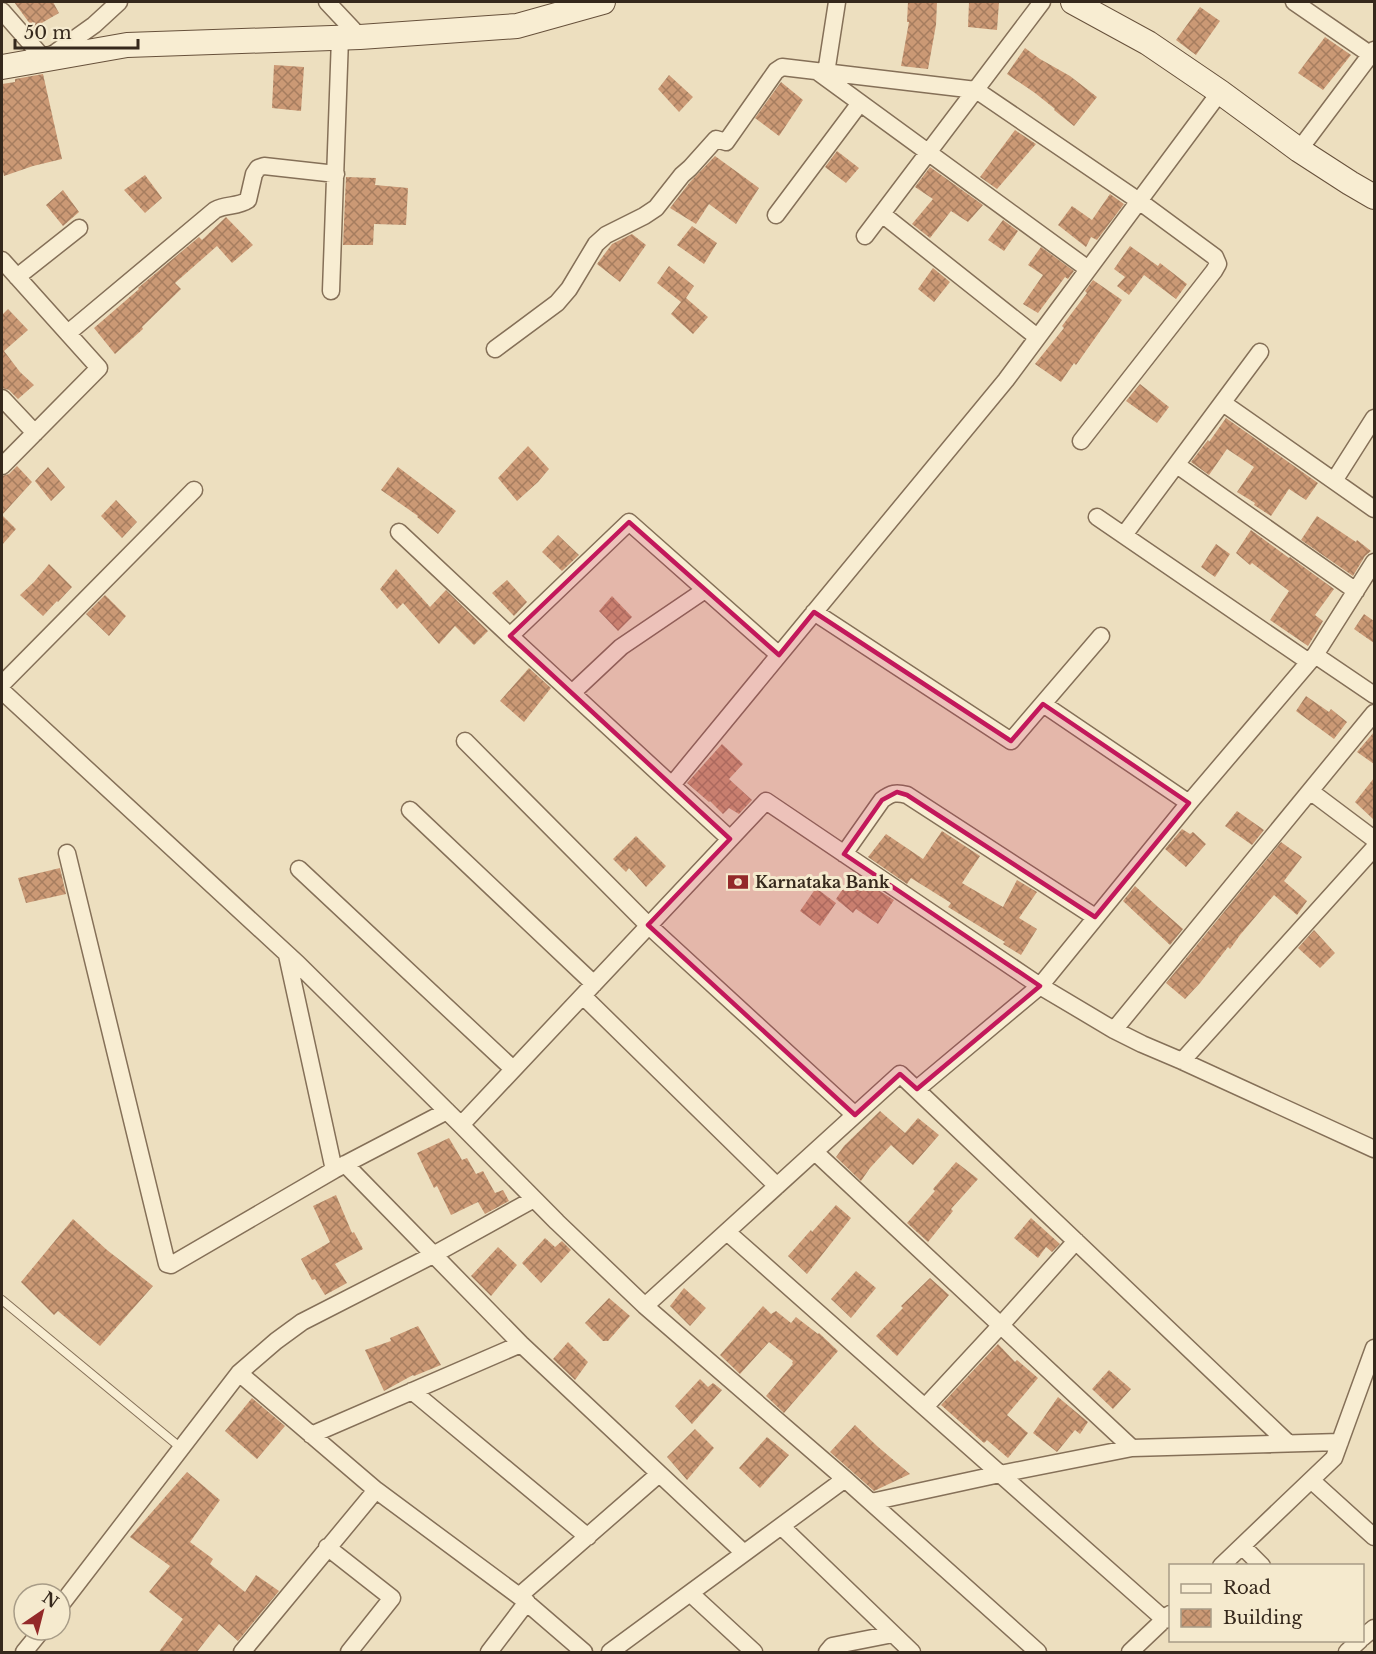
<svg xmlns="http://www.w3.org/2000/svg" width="1376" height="1654" viewBox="0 0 1376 1654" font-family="'Libre Baskerville',serif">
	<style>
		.building { fill: url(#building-cross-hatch) }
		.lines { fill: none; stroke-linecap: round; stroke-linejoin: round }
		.lane-casing { stroke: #857058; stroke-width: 10 }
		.street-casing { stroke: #857058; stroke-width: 19 }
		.secondary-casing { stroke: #67513b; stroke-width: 26 }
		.lane { stroke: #f8edd2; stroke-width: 8 }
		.street { stroke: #f8edd2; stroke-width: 16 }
		.secondary { stroke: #f8edd2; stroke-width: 24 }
		.marked { fill: #c2185b; fill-opacity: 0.2; stroke: #c2185b; stroke-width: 4.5; stroke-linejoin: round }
		.labels { text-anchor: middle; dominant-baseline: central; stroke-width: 6; stroke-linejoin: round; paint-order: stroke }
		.poi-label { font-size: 16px; font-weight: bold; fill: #35281c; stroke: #f5eace; text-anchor: start }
	</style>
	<defs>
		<pattern id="building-cross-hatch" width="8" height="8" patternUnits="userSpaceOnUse" patternTransform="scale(1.5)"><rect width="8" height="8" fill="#cb9975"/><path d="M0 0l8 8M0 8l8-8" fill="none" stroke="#a67d5f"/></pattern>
	</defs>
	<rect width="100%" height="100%" fill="#eddfbf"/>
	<path class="building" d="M14,2H53L59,13L33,28Z
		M908,2H937L936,25L928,69L901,66L909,22H907Z
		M969,2H999L997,30L968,27Z
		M1200,7L1220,21L1196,55L1176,40Z
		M1325,37L1351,55L1323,90L1298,73Z
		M1025,48L1040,59L1070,76L1097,97L1074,126L1054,110L1055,109L1035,93L1007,74Z
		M274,65L304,67L301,111L272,108Z
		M43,74L62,159L33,166L4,176L2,168V84L15,82V79Z
		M669,75L693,97L679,112L658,89Z
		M781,82L803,100L779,136L755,118Z
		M1015,130L1036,144L997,189L980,177Z
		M837,151L859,168L846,183L825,167Z
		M715,156L759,188L736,224L709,204L696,224L670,208L690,182Z
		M930,167L983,205L968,222L951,211L930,238L912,224L933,199L915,187Z
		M145,175L162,198L145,213L124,190Z
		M346,177L376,178L375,185L408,188L406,225L374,224L373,245H343Z
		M63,190L79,212L63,226L46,205Z
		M1110,194L1124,204L1097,240L1091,237L1086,247L1058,225L1072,206L1092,220Z
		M226,217L253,245L232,263L217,246L175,283L181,289L142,327L143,329L115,354L94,328L139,289L138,288L199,237L202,240Z
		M1003,220L1018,231L1004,251L988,240Z
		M692,226L717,243L704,264L677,245Z
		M632,234L646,245L620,282L597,264L612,244Z
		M1130,246L1158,266L1160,263L1187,284L1176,299L1144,275L1129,295L1117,286L1125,277L1114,269Z
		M1041,247L1074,271L1068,279L1065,277L1038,313L1023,304L1043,275L1028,265Z
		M669,266L694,286L686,298L708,317L693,334L671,314L681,302L657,283Z
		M933,268L950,282L934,302L918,289Z
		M1093,280L1122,300L1076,365L1074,363L1061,382L1035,364L1064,328L1062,326L1087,293L1085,291Z
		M8,309L28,330L4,351L20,372L34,385L18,399L9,390L2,388V315Z
		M1140,384L1169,407L1157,423L1126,401Z
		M1226,418L1318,483L1306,500L1289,489L1271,516L1254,505L1255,503L1237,492L1254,467L1227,449L1209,475L1191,462L1208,440L1209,442Z
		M528,446L549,469L538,482L517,501L498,478Z
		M17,466L32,482L2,515L16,529L2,545V476L9,474Z
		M48,467L65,487L51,501L35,481Z
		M398,467L456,511L438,534L417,517L418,516L381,490Z
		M116,500L137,522L122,538L101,516Z
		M1317,516L1356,542L1357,540L1371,551L1365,556L1353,576L1301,540Z
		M1251,530L1289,558L1290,557L1334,589L1315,615L1323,621L1308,646L1270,620L1289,591L1252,563L1250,565L1236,553Z
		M558,535L579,555L562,571L542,552Z
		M1216,544L1230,554L1215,577L1201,567Z
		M49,564L72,587L58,602L57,601L43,616L20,595L34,582Z
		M396,569L430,607L446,590L488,631L474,645L455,626L439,644L403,603L397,609L380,589Z
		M507,580L527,602L514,616L492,593Z
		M105,595L126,616L109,636L86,614Z
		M612,596L632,617L618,631L599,611Z
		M1364,614L1374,621V643L1354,629Z
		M529,668L551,688L524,722L500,701Z
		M1306,696L1329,712L1331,709L1347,722L1334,739L1296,711Z
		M1374,732V764L1357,752Z
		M722,744L743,764L729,779L752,800L739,814L729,808L723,814L710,801L709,802L687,783Z
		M1374,778V820L1355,802Z
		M1237,811L1264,830L1252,845L1225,826Z
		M1182,829L1190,834L1193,832L1206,844L1186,867L1165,849Z
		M942,831L980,856L962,883L1003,907L1017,880L1037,892L1019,918L1037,929L1021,955L1003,944L1005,942L948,907L951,903L911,878L907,884L868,857L886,834L923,859Z
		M636,836L666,866L646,887L629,868L626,872L613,859Z
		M1281,842L1302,857L1284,881L1307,901L1297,915L1274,895L1240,935L1230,949L1228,947L1200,983L1185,999L1166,983Z
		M60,868L66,894L26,903L18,878Z
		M853,874L894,900L878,924L856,909L853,913L836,899Z
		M1135,886L1158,907L1183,929L1170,945L1123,901Z
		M816,888L836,903L820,926L800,911Z
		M1314,930L1335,953L1320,968L1298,948Z
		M880,1111L905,1133L918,1118L939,1135L913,1165L891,1145L870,1168L861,1181L836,1157L844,1146Z
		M449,1138L462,1160L467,1158L476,1174L483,1171L495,1193L503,1190L509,1201L485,1214L478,1202L451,1215L437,1186L434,1188L417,1153Z
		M956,1162L978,1179L951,1209L953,1211L928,1242L907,1223L935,1191L933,1189Z
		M336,1195L352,1233L354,1232L363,1249L335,1264L347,1283L325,1295L315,1279L312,1280L301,1259L330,1242L313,1206Z
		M836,1205L851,1218L807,1274L788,1256L811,1230L812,1232Z
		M1031,1218L1060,1244L1052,1252L1046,1247L1038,1258L1014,1238Z
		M73,1219L107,1250L153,1286L100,1346L58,1311L54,1315L21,1282Z
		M545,1238L555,1247L562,1241L571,1250L541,1283L522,1263Z
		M498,1247L517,1265L491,1296L471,1276Z
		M856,1271L876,1288L851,1318L831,1299Z
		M930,1278L949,1295L897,1356L876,1336L903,1308L901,1306Z
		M684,1288L706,1308L690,1326L670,1306Z
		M609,1298L630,1316L608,1341H603L585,1323Z
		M763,1306L771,1314L776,1311L791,1323L796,1317L818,1334L819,1333L838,1351L784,1413L766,1396L793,1364L792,1363L793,1361L769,1342L740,1374L720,1355Z
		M418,1326L441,1365L414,1376L413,1375L384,1391L365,1350L391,1341L390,1338Z
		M568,1342L588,1362L575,1380L553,1359Z
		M998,1344L1015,1362L1017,1360L1038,1378L1007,1415L1028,1433L1008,1458L987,1440L984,1443L941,1405Z
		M1109,1370L1131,1389L1113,1409L1092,1389Z
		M700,1379L708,1387L713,1383L722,1390L692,1424L675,1406Z
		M1058,1397L1088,1422L1080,1434L1075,1430L1057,1452L1033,1433Z
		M252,1398L285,1426L257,1459L225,1431Z
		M855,1425L877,1446L910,1474L874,1491L830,1452Z
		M695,1429L714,1448L687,1480L667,1457Z
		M767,1437L789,1455L760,1488L739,1468Z
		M187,1472L220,1500L190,1542L213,1559L210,1564L245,1592L256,1575L279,1591L238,1641L219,1624L196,1653H158L183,1619L149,1592L170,1566L130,1537Z"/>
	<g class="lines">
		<defs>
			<path id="lane" d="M2,1300L181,1448"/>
			<path id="street" d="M327,2L360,37
				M1294,2L1374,57
				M2,11L45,60L94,25L119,2
				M818,72L1088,269
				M826,73L837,2
				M1299,150L1374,50
				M882,214L1037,337
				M776,215L860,103
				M865,236L1042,2
				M2,260L99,368L2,466
				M17,277L79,228
				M331,291L340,38
				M68,333L215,210C226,204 238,207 248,200L254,174L258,168L264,166L336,174
				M495,349L557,303L569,289L596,244L606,235L644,216L656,208L682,175L690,168L716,139L726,142L776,71L782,67L976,90L1139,201L1215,257L1218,264L1214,271L1081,441
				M2,398L35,433
				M1223,403L1374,509
				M1177,465L1356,591
				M1334,481L1374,418
				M1097,517L1309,662
				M399,532L510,636
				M1124,535L1260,352
				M814,612L1011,741L1101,636
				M1315,655L1374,695
				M2,684L194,490
				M2,691L298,964L461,1125L557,1222L645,1306L845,1479L1038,1652
				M572,693L621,647L705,590
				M1043,704L1189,803
				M465,741L648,925L855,1115
				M672,785L779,655
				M1310,791L1374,839
				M410,810L594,984
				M730,839L510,636L629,522L779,655L1006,380L1220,92
				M67,853L167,1264L171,1265L334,1170L447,1111
				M844,854L882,800C891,793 896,792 907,795L1095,917
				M299,869L513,1069
				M287,955L334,1170
				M583,996L777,1186
				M1114,1030L1374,713
				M1182,1061L1374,848
				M917,1089L1040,986L1189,803L1315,655L1374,562
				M461,1125L766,801L1040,986L1114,1030L1142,1044L1182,1061L1374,1149
				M815,1152L1132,1448
				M345,1164L521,1344L744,1553
				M727,1232L1165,1620
				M645,1306L900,1074L1288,1443
				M239,1373L376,1490
				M412,1391L588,1537
				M925,1407L1001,1325L1076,1241
				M311,1435L521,1344
				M1311,1480L1374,1537
				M871,1502L1000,1474L1132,1448L1340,1442
				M781,1526L912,1652
				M1242,1546L1262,1566
				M327,1547L392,1598L349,1652
				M1221,1566L1334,1458L1374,1348
				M690,1593L754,1652
				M519,1596L659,1474
				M60,1606L239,1373L276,1341L302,1322L433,1255L534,1199
				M1362,1638L1374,1628
				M24,1652L42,1630
				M242,1652L376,1490L519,1596L584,1652
				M489,1652L527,1602
				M610,1652L845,1479
				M827,1652L832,1646L893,1634
				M1130,1652L1170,1614
				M1347,1652L1360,1640"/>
			<path id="secondary" d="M1073,2L1148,43L1220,92L1299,150L1350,183L1374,197
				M2,67L127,45L360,37L517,26L603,2"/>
		</defs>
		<use href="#lane" class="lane-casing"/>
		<use href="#street" class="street-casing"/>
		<use href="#secondary" class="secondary-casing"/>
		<use href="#lane" class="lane"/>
		<use href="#street" class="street"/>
		<use href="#secondary" class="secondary"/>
	</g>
	<path class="marked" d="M629,522L779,655L814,612L1011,741L1043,704L1189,803L1095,917L907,795L897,792L882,800L844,854L1040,986L917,1089L900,1074L855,1115L648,925L730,839L510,636Z"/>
	<defs>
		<symbol id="bank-bare" viewBox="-9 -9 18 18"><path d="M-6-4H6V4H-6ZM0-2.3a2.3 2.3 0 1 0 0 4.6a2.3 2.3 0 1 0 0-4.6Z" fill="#932929" stroke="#f5eace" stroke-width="2.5" paint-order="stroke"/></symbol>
	</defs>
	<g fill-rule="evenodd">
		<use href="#bank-bare" x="723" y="867" width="30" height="30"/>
	</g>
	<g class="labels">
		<g class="poi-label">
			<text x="755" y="882">Karnataka Bank</text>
		</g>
	</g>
	<rect width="1376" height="1654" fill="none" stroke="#35281c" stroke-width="6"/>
	<rect x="1169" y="1564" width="195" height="78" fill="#f5eace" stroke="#a89c87" stroke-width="1.5"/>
	<rect x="1181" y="1584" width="30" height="9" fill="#f8edd2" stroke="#a89c87" stroke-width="1.5"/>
	<text x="1223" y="1594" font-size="18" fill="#35281c">Road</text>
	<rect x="1181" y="1609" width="30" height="18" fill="url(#building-cross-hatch)" stroke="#a89c87" stroke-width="1.5"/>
	<text x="1223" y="1624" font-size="18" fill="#35281c">Building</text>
	<g transform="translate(42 1612) rotate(35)"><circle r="28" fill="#f5eace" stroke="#a89c87" stroke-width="1.5"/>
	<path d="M0-4.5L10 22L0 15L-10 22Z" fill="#932929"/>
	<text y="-9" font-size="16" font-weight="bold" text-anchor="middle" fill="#35281c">N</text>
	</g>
	<path d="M15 39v9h123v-9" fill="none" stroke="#35281c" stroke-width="3"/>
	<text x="24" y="39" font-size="18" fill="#35281c" stroke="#f5eace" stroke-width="4.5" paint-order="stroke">50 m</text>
</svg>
